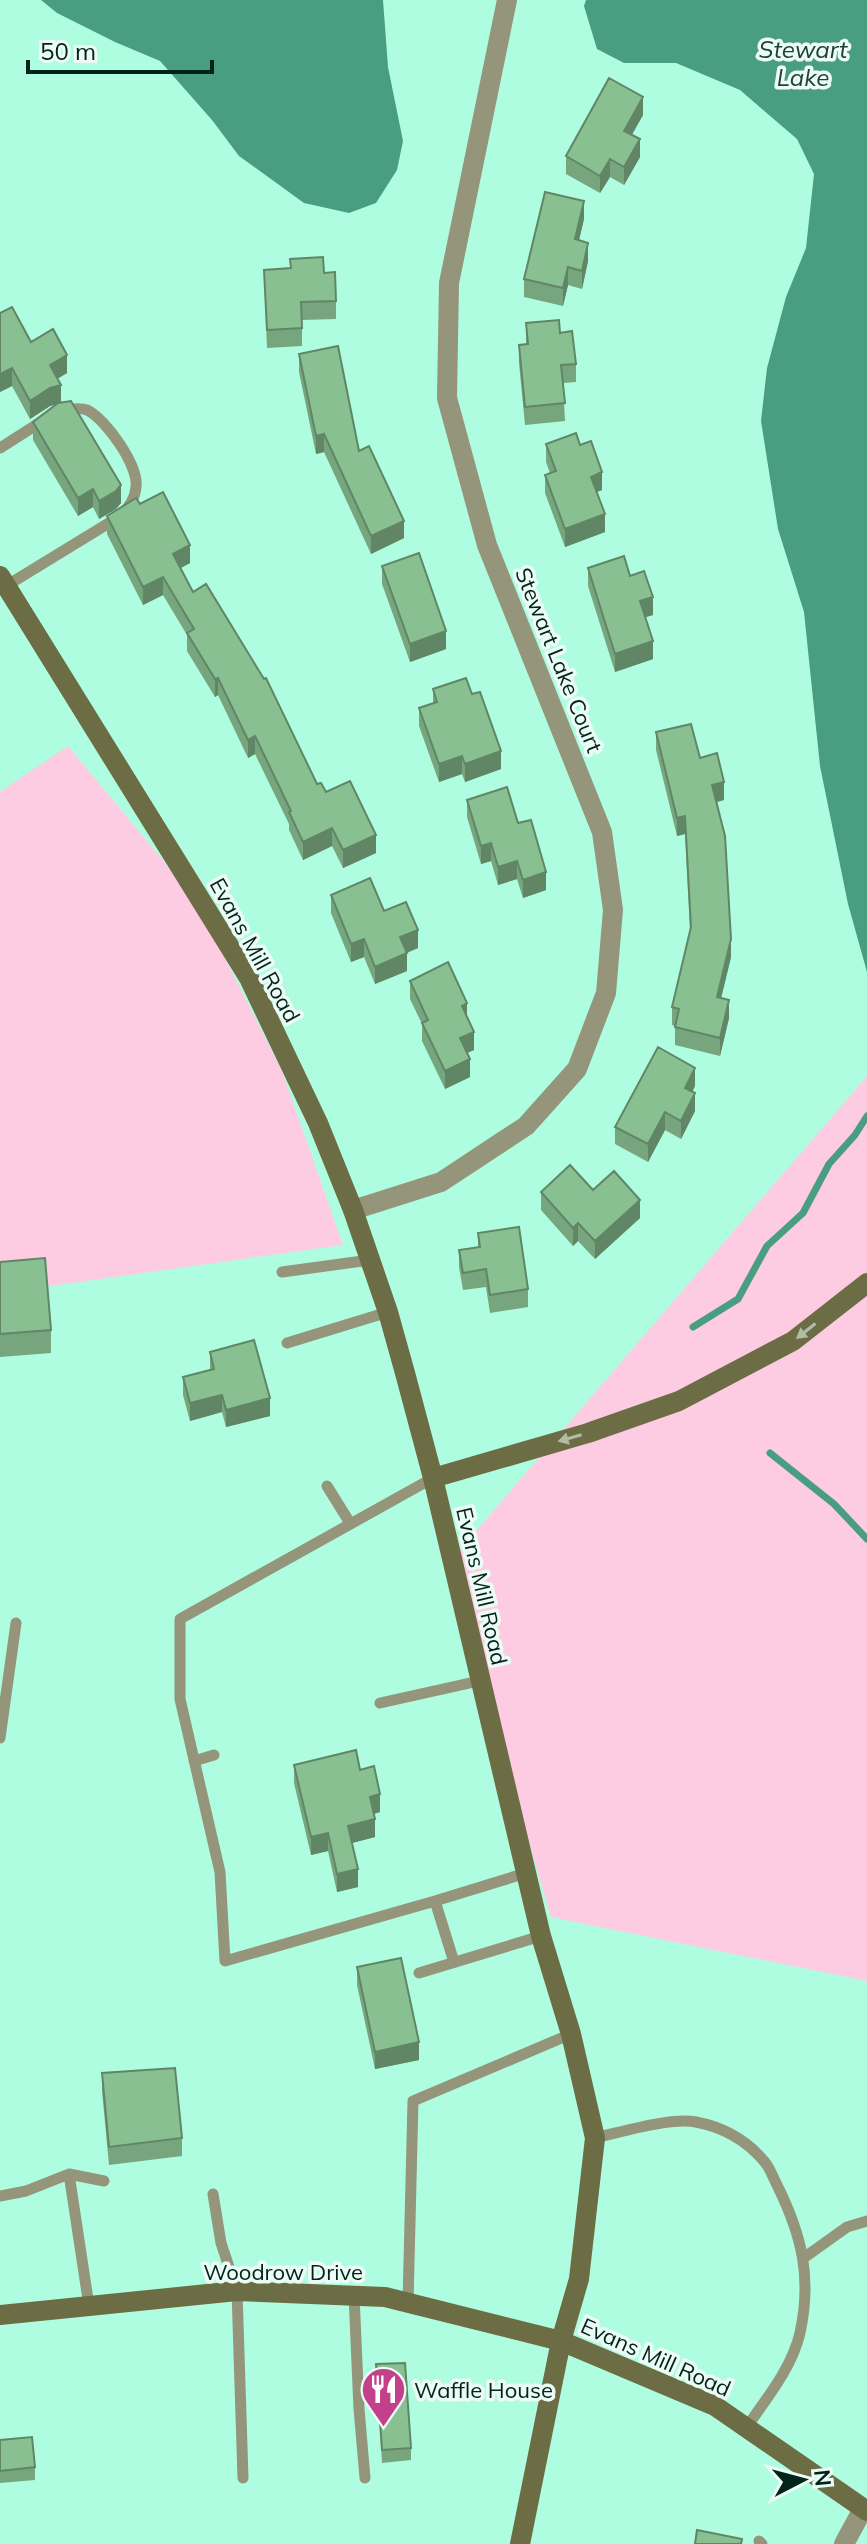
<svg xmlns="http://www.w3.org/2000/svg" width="867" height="2544" viewBox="0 0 867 2544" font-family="Mulish,sans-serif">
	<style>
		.green { fill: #fdcce2 }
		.water { fill: #499e82 }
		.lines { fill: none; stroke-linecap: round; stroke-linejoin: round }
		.stream { stroke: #499e82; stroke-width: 7 }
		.lane { stroke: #94957a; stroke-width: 11 }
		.street { stroke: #94957a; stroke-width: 20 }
		.secondary { stroke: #6c6d44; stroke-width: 20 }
		.wall { fill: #76a57e }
		.shaded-wall { fill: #608666 }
		.building { fill: #89c092; stroke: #608666; stroke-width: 2 }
		.oneway { fill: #b2bba5 }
		.labels { text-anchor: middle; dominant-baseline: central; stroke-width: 7; stroke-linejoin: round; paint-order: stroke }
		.street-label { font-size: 22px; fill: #022319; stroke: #ecfbf5 }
		.poi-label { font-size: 22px; fill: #022319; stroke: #ecfbf5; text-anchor: start }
		.water-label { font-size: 24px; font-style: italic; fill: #1d4336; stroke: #ecfbf5 }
	</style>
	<rect width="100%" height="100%" fill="#affde0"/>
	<path class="green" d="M68,746L195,899L282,1071L343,1245L0,1293V792Z
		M867,1076V1981L551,1917L488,1701L458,1552Z"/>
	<path class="water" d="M41,0H383L388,67L403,141L397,170L376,203L349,213L304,203L239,156L212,120L160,61L115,42L57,13Z
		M586,0H867V972L848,904L820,766L804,612L778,529L761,421L767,368L786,297L806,248L814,174L797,139L740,90L676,63H624L597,49L584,6Z"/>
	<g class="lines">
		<path class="stream" d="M693,1327L738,1299L767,1246L803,1213L829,1164L855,1135L867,1116
			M770,1453L834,1504L867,1539"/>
		<path class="lane" d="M0,448L44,420
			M6,586L122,515C129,506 135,499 136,487C139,466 106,419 87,410C79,407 70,409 62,411
			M282,1272L370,1260
			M287,1343L388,1312
			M433,1478L180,1619V1699L220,1872L225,1961L435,1901
			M327,1486L350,1523
			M380,1703L479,1681
			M0,1738L16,1623
			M194,1761L214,1755
			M454,1962L435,1901L526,1873
			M419,1973L541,1936
			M595,2138C620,2132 672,2117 696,2122C722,2127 746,2140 763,2160C770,2167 773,2178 778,2187C802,2236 812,2278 800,2333C792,2368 766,2399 746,2428
			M69,2174L104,2181
			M213,2194L221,2243L237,2291L243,2478
			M0,2196L26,2191L69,2174L89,2306
			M805,2257L847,2227L867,2221
			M354,2295L359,2409L365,2478
			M408,2303L413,2101L571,2034
			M759,2541L762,2544"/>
		<path class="street" d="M353,1210L441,1182L526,1126L577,1069L606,993L613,910L602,832L487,545L447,398L449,283L507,0
			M844,2544L863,2509"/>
		<path class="secondary" d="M0,576L249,978L318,1123L353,1210L388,1312L405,1373L433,1478L541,1936L571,2034L595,2138L579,2279L561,2341L520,2544
			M433,1478L588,1433L679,1401L793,1341L867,1283
			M0,2315L237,2291L385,2297L561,2341L715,2406L867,2511"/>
	</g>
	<path class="wall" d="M643,115L632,135L640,157L624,185L610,177L600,193L566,174V156Z
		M584,219L579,240L588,261L582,289L568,285L563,306L524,297V279Z
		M264,270L324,273L336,301V319L302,320V346L267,348Z
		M0,313L67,373L57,379L61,403L121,503L116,509L99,519L93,507L78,516L33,440V422L57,404L50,406L30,419L12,386L0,392Z
		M526,323L560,333L576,364V382L563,383L565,421L525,425L519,363V345L526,344Z
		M299,354L359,451L404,538L371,554L324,452L316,454L299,372Z
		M546,444L580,445L602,490L597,492L605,532L565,547L545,493V475L550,473L546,462Z
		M140,504L190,563L181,568L193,592L317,784L326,792L376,853L343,868L332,846L303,860L289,830V824L255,754L248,758L218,695L215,697L187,651V635L163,595L143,605L107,534V516Z
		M382,566L446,649L410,662L382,584Z
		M588,568L630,576L653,615L645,617L653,659L615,672L588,586Z
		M433,689L501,769L465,782L462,774L439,782L419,726V708L433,703Z
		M656,732L700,758L724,800L717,802L731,957L721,998L729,1018L720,1056L675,1045V1026L672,1025V1007L690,931L685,834L677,836L656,750Z
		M467,800L518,823L546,890L523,898L517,879L498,885L491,861L481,864L467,817Z
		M331,895L384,911L418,948L407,953V971L375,984L364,957L351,962L331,913Z
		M410,981L467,1017L474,1050L467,1053L470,1077L445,1089L422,1041V1024L410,999Z
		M695,1086L692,1092L695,1111L681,1139L665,1130L648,1162L615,1144V1127Z
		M593,1190L640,1218L595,1259L578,1241L573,1246L541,1210V1192Z
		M478,1233L528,1289V1307L490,1313L486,1287L463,1290L459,1267V1250L478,1247Z
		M0,1262L51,1330V1353L0,1357Z
		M210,1352L270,1416L226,1427L222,1412L190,1421L183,1395V1377L210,1370Z
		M294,1765L360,1770L380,1812L373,1814L375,1837L352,1843L358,1887L337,1892L328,1851L311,1855L294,1783Z
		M357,1967L419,2060L375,2069L357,1985Z
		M102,2073L182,2138V2156L109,2165L102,2091Z
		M376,2364L411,2448V2460L382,2463Z
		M0,2440L35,2467V2480L0,2483Z"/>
	<path class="shaded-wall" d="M643,97V115L624,148V131Z
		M640,139V157L624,185V167Z
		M610,159V177L600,193V176Z
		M584,201V219L575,257V239Z
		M588,243V261L582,289V271Z
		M568,267V285L563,306V288Z
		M67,355V373L50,383V365Z
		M12,368V386L0,392V374Z
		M61,385V403L50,406L30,419V401L50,388Z
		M324,434V452L316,454V436Z
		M602,472V490L591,494V477Z
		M121,485V503L116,509L99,519V501Z
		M93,489V507L78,516V498Z
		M605,514V532L565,547V529Z
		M404,521V538L371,554V536Z
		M190,545V563L173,572V554Z
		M163,577V595L143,605V587Z
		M653,597V615L640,619V601Z
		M446,631V649L410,662V644Z
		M653,641V659L615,672V654Z
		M218,678V695L215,697V679Z
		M255,736V754L248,758V740Z
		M501,751V769L465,782V764Z
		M462,756V774L439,782V764Z
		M724,782V800L712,803V785Z
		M685,816V834L677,836V818Z
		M332,828V846L303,860V842Z
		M376,835V853L343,868V850Z
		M491,843V861L481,864V846Z
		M517,861V879L498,885V867Z
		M546,872V890L523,898V880Z
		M418,930V948L400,955V937Z
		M364,939V957L351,962V944Z
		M731,939V957L717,1015V997Z
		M407,953V971L375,984V967Z
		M729,1000V1018L720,1056V1038Z
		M467,1003V1021L462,1006Z
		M474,1032V1050L460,1056V1038Z
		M470,1059V1077L445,1089V1071Z
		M695,1068V1086L685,1106V1088Z
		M695,1093V1111L681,1139V1121Z
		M665,1112V1130L648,1162V1144Z
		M640,1200V1218L595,1259V1241Z
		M578,1223V1241L573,1246V1228Z
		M222,1395V1412L190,1421V1403Z
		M270,1398V1416L226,1427V1410Z
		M380,1794V1812L370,1815V1797Z
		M375,1819V1837L348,1844V1826Z
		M328,1833V1851L311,1855V1837Z
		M358,1869V1887L337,1892V1874Z
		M419,2042V2060L375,2069V2052Z"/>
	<path class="building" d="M609,78L643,97L624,131L640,139L624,167L610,159L600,176L566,156Z
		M545,192L584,201L575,239L588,243L582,271L568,267L563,288L524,279Z
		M323,257L324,273L335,272L336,301L301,302L302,328L267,330L264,270L291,268L290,259Z
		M12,307L31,342L53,329L67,355L50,365L61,385L50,388L30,401L12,368L0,374V313Z
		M559,320L560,333L572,331L576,364L561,365L565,403L525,407L519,345L528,344L526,323Z
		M338,346L359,451L369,446L404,521L371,536L324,434L316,436L299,354Z
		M71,401L121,485L116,491L99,501L93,489L78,498L33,422L58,403Z
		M576,433L580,445L591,441L602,472L591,477L605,514L565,529L545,475L556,471L546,444Z
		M163,492L190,545L173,554L193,592L206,584L264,679L266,678L317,784L321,783L326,792L350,781L376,835L343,850L332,828L303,842L289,812L291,811L255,736L248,740L218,678L215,679L187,633L194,629L163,577L143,587L107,516L136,498L140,504Z
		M419,553L446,631L410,644L382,566Z
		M624,556L630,576L644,571L653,597L640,601L653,641L615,654L588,568Z
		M466,678L472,694L480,692L501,751L465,764L462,756L439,764L419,708L437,702L433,689Z
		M691,724L700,758L717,753L724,782L712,785L725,836L731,939L717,997L729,1000L720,1038L675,1027L679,1009L672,1007L691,927L685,816L677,818L656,732Z
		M507,787L518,823L531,820L546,872L523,880L517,861L498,867L491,843L481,846L467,800Z
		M370,878L384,911L406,902L418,930L400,937L407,953L375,967L364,939L351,944L331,895Z
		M448,962L467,1003L462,1006L474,1032L460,1038L470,1059L445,1071L422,1023L428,1020L410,981Z
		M658,1047L695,1068L685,1088L695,1093L681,1121L665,1112L648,1144L615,1127Z
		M570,1165L593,1190L614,1171L640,1200L595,1241L578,1223L573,1228L541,1192Z
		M519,1227L528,1289L490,1295L486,1269L463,1273L459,1250L480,1247L478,1233Z
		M45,1258L51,1330L0,1334V1262Z
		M254,1340L270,1398L226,1410L222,1395L190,1403L183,1377L214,1369L210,1352Z
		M356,1750L360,1770L374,1766L380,1794L370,1797L375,1819L348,1826L358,1869L337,1874L328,1833L311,1837L294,1765Z
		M401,1958L419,2042L375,2052L357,1967Z
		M175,2068L182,2138L109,2147L102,2073Z
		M405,2363L411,2448L382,2450L376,2364Z
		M32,2437L35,2467L0,2471V2440Z
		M697,2530L742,2539L741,2544H695Z"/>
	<defs><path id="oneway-solid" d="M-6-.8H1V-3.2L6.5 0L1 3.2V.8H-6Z" transform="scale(2)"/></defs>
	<g class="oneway">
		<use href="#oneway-solid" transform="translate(806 1331) rotate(142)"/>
		<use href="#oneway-solid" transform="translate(570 1438) rotate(164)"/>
	</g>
	<defs>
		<symbol id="restaurant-pin" viewBox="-11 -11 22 30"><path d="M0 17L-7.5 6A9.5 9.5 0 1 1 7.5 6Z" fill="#c3418b" stroke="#ecfbf5"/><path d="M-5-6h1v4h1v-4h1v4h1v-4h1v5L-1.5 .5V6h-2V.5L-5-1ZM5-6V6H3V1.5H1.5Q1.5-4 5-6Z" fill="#fff"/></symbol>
	</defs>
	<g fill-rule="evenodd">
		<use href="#restaurant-pin" x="358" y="2364" width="51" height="69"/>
	</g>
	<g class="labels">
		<g class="street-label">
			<text transform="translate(559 660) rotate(68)">Stewart Lake Court</text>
			<text transform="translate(255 950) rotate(61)">Evans Mill Road</text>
			<text transform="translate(482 1586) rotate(77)">Evans Mill Road</text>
			<text x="283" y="2272">Woodrow Drive</text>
			<text transform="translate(656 2357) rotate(24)">Evans Mill Road</text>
		</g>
		<g class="poi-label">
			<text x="414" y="2390">Waffle House</text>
		</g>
		<g class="water-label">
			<text x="803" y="49">Stewart<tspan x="803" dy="28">Lake</tspan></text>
		</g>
	</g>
	<g transform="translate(803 2480) rotate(84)" stroke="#ecfbf5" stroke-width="6" paint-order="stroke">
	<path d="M0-6L14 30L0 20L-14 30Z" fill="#022319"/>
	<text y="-12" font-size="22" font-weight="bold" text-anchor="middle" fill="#022319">N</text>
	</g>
	<path d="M28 60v12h184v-12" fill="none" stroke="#022319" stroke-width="4"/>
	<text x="40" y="60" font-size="24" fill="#022319" stroke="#ecfbf5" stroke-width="6" paint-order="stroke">50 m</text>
</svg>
